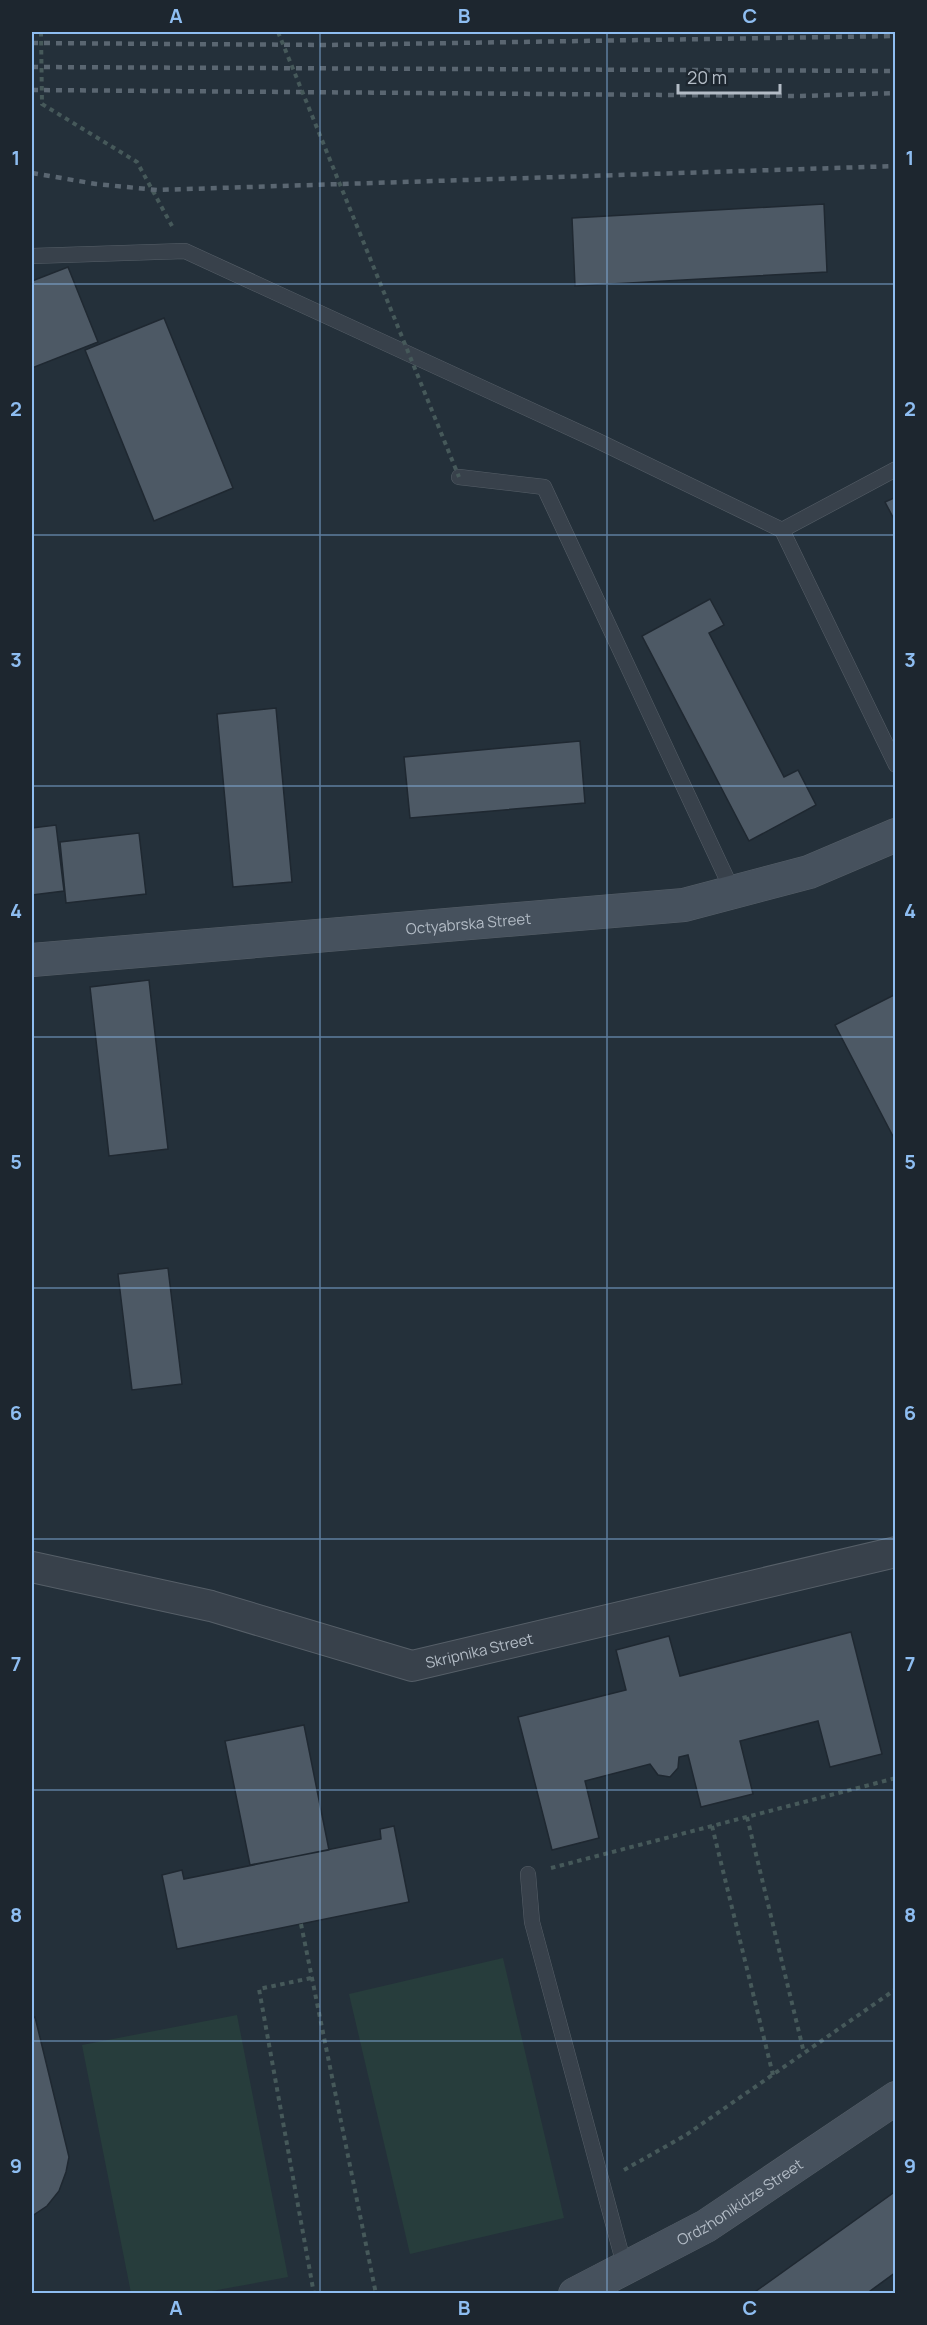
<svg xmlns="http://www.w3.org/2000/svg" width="927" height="2325" viewBox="0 0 927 2325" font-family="Manrope,sans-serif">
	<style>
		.green { fill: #273d3c }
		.building { fill: #4d5965; stroke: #1f2831; stroke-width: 1.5 }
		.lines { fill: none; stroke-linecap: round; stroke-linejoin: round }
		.service-casing { stroke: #565f68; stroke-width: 16 }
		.minor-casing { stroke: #565f68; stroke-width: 32 }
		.secondary-casing { stroke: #565f68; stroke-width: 34 }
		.path { stroke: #46595a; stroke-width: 4; stroke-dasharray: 4.5 4.5; stroke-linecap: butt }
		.service { stroke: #38414b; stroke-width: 15 }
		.minor { stroke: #38414b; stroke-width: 30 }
		.secondary { stroke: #46515d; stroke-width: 33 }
		.rail { stroke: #5a6671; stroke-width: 4.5; stroke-dasharray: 6 6; stroke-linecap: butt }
		.path-bridge { stroke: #46595a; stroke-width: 4; stroke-dasharray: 4.5 4.5; stroke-linecap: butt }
		.grid { fill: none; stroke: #8ebdf1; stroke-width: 1.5; stroke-opacity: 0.55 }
		.labels { text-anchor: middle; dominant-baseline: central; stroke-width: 4.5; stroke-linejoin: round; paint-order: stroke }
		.street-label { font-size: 15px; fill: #b3bcc6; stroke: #1d262f }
		.neatline { fill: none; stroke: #8ebdf1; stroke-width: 2 }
		.grid-label { font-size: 20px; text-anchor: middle; font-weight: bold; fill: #8ebdf1 }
	</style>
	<rect width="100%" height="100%" fill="#24303a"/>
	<path class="green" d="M503,1958L564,2218L410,2254L349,1994Z
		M237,2015L288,2277L201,2293H131L82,2045Z"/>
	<path class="building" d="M824,204L827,272L575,286L572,218Z
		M68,267L98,342L32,368V281Z
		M164,318L233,488L154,521L85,350Z
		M896,497V523L885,502Z
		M710,599L724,625L709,633L784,777L798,770L816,805L749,841L642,636Z
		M276,708L292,882L233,887L217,714Z
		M580,741L585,803L410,818L404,757Z
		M56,825L64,891L32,895V828Z
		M139,833L146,894L66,903L60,842Z
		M149,980L168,1149L109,1156L90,987Z
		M896,994V1142L835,1025Z
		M168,1268L182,1384L132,1390L118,1274Z
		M851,1632L882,1754L830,1767L818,1721L740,1741L753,1794L701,1807L688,1755L679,1757L678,1768L670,1777L658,1775L650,1764L585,1781L599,1838L552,1850L518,1717L626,1690L616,1650L669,1636L680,1676Z
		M304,1725L329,1850L250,1865L225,1741Z
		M394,1826L409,1902L177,1949L162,1875L182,1870L184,1879L381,1839L380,1829Z
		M35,2017L69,2157L66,2172L59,2191L47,2206L32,2216V2018Z
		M896,2191V2272L866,2294H752Z"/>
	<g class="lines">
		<defs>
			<path id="service" d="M32,256L185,251L596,440L782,530L896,765
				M459,477L544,487L733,892
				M782,530L896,469
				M528,1874L532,1922L625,2268"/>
			<g id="minor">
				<path id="s1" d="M32,1567L211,1606L412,1666L896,1552"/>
			</g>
			<g id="secondary">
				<path id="s2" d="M32,960L684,905L809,872L896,835"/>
				<path id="s3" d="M575,2294L706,2226L896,2098"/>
			</g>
		</defs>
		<use href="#service" class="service-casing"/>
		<use href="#minor" class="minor-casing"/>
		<use href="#secondary" class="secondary-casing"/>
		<path class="path" d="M41,32L42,104L137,162L172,226
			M747,1817L804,2053
			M712,1826L773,2075
			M551,1868L896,1778
			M301,1924L376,2294
			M311,1978L259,1989L314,2294
			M624,2170L686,2135L896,1989"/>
		<use href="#service" class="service"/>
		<use href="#minor" class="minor"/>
		<use href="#secondary" class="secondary"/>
		<path class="rail" d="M32,43L328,45L896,36
			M32,67L896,71
			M32,90L801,96L896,93
			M32,173L96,184L157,190L896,166"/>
		<path class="path-bridge" d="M278,32L459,477"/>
	</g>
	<path class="grid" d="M320,32V2294M607,32V2294M32,284H896M32,535H896M32,786H896M32,1037H896M32,1288H896M32,1539H896M32,1790H896M32,2041H896"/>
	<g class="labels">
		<g class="street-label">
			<text stroke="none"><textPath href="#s2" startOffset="438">Octyabrska Street</textPath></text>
			<text stroke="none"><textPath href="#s1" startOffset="462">Skripnika Street</textPath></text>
			<text stroke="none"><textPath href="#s3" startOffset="189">Ordzhonikidze Street</textPath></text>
		</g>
	</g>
	<rect width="927" height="2325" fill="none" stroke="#1d262f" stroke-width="66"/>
	<path d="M678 84v9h102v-9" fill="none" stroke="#b3bcc6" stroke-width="3"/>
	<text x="687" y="84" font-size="18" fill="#b3bcc6" stroke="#1d262f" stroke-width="4.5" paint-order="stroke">20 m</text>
	<rect x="33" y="33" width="861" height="2259" class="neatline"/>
	<g class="grid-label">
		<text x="176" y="23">A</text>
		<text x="464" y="23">B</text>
		<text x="750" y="23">C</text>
		<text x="16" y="165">1</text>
		<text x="910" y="165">1</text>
		<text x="16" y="416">2</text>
		<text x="910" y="416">2</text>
		<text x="16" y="667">3</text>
		<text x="910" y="667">3</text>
		<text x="16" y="918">4</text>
		<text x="910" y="918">4</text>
		<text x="16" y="1169">5</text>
		<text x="910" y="1169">5</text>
		<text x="16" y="1420">6</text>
		<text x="910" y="1420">6</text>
		<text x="16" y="1671">7</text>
		<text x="910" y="1671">7</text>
		<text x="16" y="1922">8</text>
		<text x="910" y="1922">8</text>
		<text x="16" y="2173">9</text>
		<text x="910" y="2173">9</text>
		<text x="176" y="2315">A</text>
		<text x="464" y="2315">B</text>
		<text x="750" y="2315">C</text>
	</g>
</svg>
